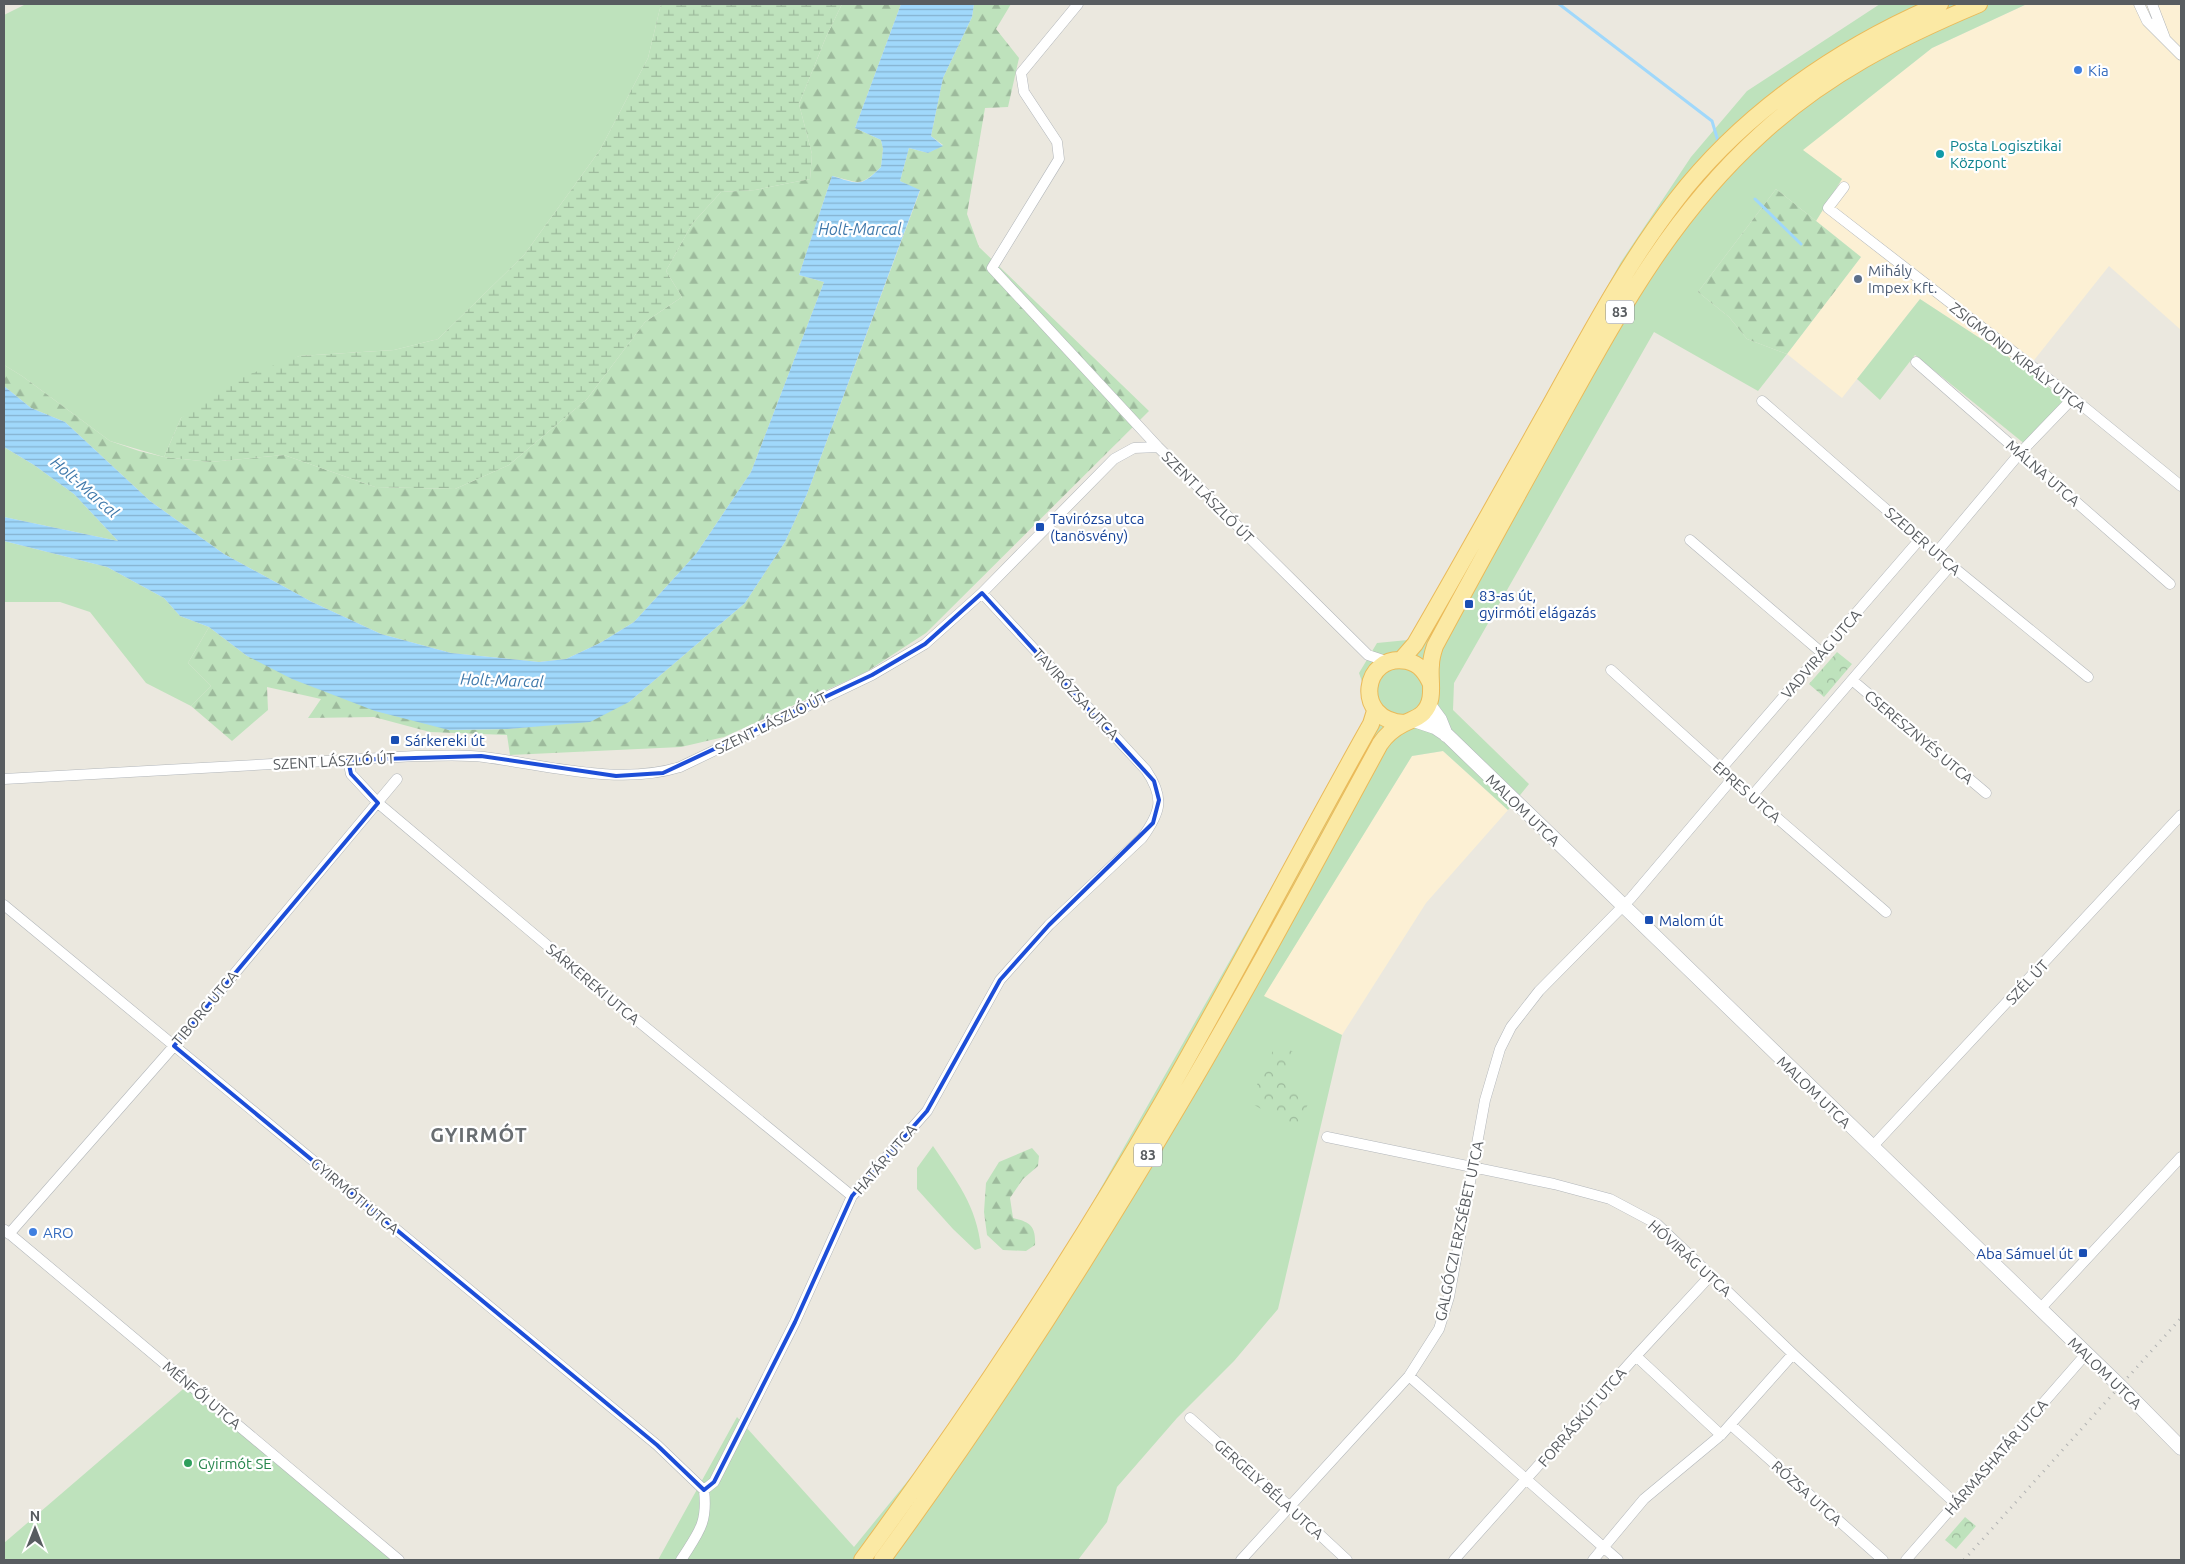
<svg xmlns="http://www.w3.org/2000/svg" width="2185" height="1564" viewBox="0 0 2185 1564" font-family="Ubuntu,sans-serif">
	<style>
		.commercial { fill: #fcf0d4 }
		.green { fill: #bee2bc }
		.forest { fill: url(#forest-firs) }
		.wetland { fill: url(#wetland-marsh) }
		.park { fill: url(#park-crowns) }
		.water { fill: url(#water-rules) }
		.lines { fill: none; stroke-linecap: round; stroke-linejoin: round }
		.stream { stroke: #a0d8fb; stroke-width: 3 }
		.minor-casing { stroke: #b2b6ba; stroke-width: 11 }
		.secondary-casing { stroke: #b3b7bc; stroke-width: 15 }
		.primary-casing { stroke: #eaba59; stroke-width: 18 }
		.minor { stroke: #fff; stroke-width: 10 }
		.secondary { stroke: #fff; stroke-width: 14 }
		.primary { stroke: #fbe9a4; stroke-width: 16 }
		.rail { stroke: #b1b2b2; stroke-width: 3; stroke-dasharray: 1 6; stroke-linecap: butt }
		.marked { fill: none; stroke: #1d4ed8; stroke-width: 4; stroke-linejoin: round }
		.shop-dot { fill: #3f7fe0; stroke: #fff; stroke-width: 2 }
		.culture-dot { fill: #0f9aa8; stroke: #fff; stroke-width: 2 }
		.service-dot { fill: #5c6f8a; stroke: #fff; stroke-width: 2 }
		.transit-dot { fill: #1a4fb4; stroke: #fff; stroke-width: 2 }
		.leisure-dot { fill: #2e9e5b; stroke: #fff; stroke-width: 2 }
		.labels { text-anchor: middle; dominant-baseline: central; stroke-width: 4.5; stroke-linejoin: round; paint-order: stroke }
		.shield { fill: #fff; stroke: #8a8d90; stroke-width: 1 }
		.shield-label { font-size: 14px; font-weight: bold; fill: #585c60 }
		.shop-label { font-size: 15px; fill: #366cbe; stroke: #fff; text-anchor: start }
		.culture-label { font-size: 15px; fill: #0d838f; stroke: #fff; text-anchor: start }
		.service-label { font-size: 15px; fill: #4e5e75; stroke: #fff; text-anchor: start }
		.street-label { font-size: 15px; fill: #585c60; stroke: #fff }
		.transit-label { font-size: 15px; fill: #164399; stroke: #fff; text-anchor: start }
		.leisure-label { font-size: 15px; fill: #27864d; stroke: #fff; text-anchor: start }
		.water-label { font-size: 16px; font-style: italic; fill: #3f79ab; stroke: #fff }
		.district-label { font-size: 20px; font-weight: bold; letter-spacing: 1px; fill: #696e72; stroke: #fff }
	</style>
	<defs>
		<pattern id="forest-firs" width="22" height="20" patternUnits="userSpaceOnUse" patternTransform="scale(1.25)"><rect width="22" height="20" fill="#bee2bc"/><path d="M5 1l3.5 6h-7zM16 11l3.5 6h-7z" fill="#9dba9c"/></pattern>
		<pattern id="wetland-marsh" width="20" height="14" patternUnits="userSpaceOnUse" patternTransform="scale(1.25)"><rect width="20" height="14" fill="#bee2bc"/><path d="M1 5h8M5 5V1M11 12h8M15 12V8" fill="none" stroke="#9dba9c"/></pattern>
		<pattern id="park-crowns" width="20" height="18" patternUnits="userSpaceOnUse" patternTransform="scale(1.25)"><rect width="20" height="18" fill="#bee2bc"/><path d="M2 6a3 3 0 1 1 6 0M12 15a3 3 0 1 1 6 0" fill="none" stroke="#9dba9c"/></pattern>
		<pattern id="water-rules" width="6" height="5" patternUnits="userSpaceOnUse" patternTransform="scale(1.25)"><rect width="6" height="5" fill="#a0d8fb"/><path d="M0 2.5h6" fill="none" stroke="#85b2cf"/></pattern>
	</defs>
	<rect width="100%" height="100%" fill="#ebe8df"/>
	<path class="commercial" d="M2027,4H2181V330L2109,266L2027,369L1920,299L1842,398L1787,354L1861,257L1816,221L1842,179L1802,150L1932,48Z
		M1443,751L1508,810L1426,903L1342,1035L1263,997L1412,756Z"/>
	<path class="green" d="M26,4H661L648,58L600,150L524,255L438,339L394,350L299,356L181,418L164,457L110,441L22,376L4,365V15Z
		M1880,4H2027L1932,48L1803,150L1842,179L1816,221L1776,189L1698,292L1729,317L1747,339L1787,354L1758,391L1654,332L1454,683L1453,710L1529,784L1508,810L1443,751L1412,756L1264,996L1342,1035L1278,1309L1234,1361L1177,1418L1117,1487L1107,1522L1078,1560H658L737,1417L854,1547L937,1445L1030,1313L1372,710L1359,673L1377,643L1418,639L1529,425L1621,262L1691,157L1747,91Z
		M1920,299L2027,369L2064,400L2026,445L1915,355L1880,400L1857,379Z
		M4,447L34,465L74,494L118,541L4,517Z
		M4,541L107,567L164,598L180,616L209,627L188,663L211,686L191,706L146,683L90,612L60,602H4Z
		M933,1146C956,1180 977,1206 981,1248L975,1250L953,1229L917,1189V1168Z
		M189,1384L392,1560H4V1543Z"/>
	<path class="forest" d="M842,4H901L855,128L881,140L883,149L881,167C858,189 860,182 832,176L799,275L824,282L751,472L696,554L634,622L600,643L566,659L539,662L451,653L381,634L312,602L224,554L150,501L65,422L31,408L4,386V365L22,376L110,441L139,451L164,457L210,462L284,455L375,487L455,489L509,465L587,399L645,322L682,297L666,271L692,224L721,192L755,190L810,179L812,154L799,104L826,37Z
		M974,4H1011L996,29L1019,58L1008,107L985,108L967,214L979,247L1149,411L926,633L866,672L724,737L681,747L510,755L507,735L430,732L374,717L308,718L321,699L267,687L268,710L232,741L191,706L211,686L188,663L209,627L247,656L449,730L508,729L537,726L629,702L745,603L785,542L807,494L920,191L900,181L909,148L928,153L943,145L931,136L943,78L972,17Z
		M1776,189L1861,257L1787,354L1747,339L1729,317L1698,292Z
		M1032,1148L1039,1156L1038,1166L1023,1179L1010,1198L1013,1218C1030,1222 1036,1226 1035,1245L1026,1251L1003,1250L987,1235L984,1212L986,1183L999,1162Z"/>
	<path class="wetland" d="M661,4H842L826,37L799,104L812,154L810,179L755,190L721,192L692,224L666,271L682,297L645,322L587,399L509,465L455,489L375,487L284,455L210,462L164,457L181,418L231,381L299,356L394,350L438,339L524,255L600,150L648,58Z"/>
	<path class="park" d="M1837,652L1852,664L1824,697L1809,684Z
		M1276,1044L1294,1052L1279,1080L1311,1098L1296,1129L1249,1102Z
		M1965,1517L1976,1526L1956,1549L1945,1540Z"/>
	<path class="water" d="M901,4H974L972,17L943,78L931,136L943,146L928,153L909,148L900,181L920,190L807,494L785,542L745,603L629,702L590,722L508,729L449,730L375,711L292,679L247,656L209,627L180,616L164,598L107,567L4,541V517L118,541L74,494L34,465L4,447V386L31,408L65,422L150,501L224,554L312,602L381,634L451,653L539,662L566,659L600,643L634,622L696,554L751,472L824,282L799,275L832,176C859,184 860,188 881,167L883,149L881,140L855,128Z"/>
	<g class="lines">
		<path class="stream" d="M1559,4L1712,121L1718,141
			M1755,199L1801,244"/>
		<defs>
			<path id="minor" d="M1078,4L1021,73L1024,92L1057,142L1059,159L992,268L1158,447L1368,655L1389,662
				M2139,4L2147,21L2181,55
				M2152,4L2165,38
				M1844,187L1828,208L2073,398L2181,486
				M1916,362L2170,584
				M1762,401L1936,553L2088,677
				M1690,540L1822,653
				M1936,553L2020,453L2073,398
				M1611,670L1732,779L1886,912
				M1852,680L1986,793
				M348,760L351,774L378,803L605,994L852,1196
				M1721,769L1920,539
				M4,779L416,756C438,756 462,754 484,757C546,765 619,786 680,767L872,675L925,644L982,593L1114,459L1134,448L1158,447
				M1751,797L1951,565
				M4,905L657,1445L704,1490
				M1327,1137L1554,1184L1610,1199L1657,1224L1793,1354L1955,1503
				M1872,1147L2181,815
				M5,1230L399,1560
				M9,1234L174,1046L397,779
				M2040,1309L2181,1157
				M1636,1356L1721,1435
				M1409,1376L1618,1560
				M1190,1418L1289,1506L1347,1560
				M1731,1425L1883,1560
				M681,1560C698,1533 708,1524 704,1490L714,1482L795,1322L852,1196L927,1111L1000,980L1049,925L1142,838C1161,812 1165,798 1146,770L982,593
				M1241,1560L1409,1376L1439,1329L1449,1297L1485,1100L1500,1049L1511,1027L1539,991L1631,898L1732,779
				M1454,1560L1636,1356L1711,1275
				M1593,1560L1644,1499L1721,1435L1793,1354
				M1906,1560L2086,1354"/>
			<path id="secondary" d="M1429,705L1440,720L1446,735
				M1414,720L1435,727L1447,735L2120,1386L2181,1448"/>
			<path id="primary" d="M1401,660L1415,644C1460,567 1503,489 1547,411C1587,339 1625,266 1676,200C1743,113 1839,47 1940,4
				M1404,723C1352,720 1363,652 1407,661C1420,664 1426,673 1431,684
				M862,1560C970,1413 1071,1261 1162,1103C1234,978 1300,850 1371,724L1375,711
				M882,1560C989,1414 1087,1261 1179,1105C1249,987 1314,865 1380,744C1386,735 1393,729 1403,724C1410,720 1417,719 1423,713C1436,700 1429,681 1431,665C1431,658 1433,652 1435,646C1479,564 1524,483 1569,402C1624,303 1675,212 1760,135C1825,75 1898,38 1979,4"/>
		</defs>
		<use href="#minor" class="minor-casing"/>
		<use href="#secondary" class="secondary-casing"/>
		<use href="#primary" class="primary-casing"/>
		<use href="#minor" class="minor"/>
		<use href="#secondary" class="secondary"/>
		<use href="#primary" class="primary"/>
		<path class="rail" d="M1964,1560L2181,1318"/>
	</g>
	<path class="marked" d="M982,593L1154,781L1159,800L1153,823L1049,925L1000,980L927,1111L852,1196L795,1322L714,1482L704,1490L657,1445L174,1046L378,803L351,774L348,760L481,756L616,776L663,773L872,675L925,644Z"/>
	<g class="shop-dot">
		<circle cx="2078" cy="70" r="5"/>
		<circle cx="33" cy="1232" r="5"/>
	</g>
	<circle class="culture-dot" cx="1940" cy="154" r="5"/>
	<circle class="service-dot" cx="1858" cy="279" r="5"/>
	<g class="transit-dot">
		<rect x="1035" y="522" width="10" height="10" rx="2.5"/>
		<rect x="1464" y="599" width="10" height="10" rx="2.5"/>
		<rect x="390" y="735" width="10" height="10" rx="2.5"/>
		<rect x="1644" y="915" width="10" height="10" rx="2.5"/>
		<rect x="2078" y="1248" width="10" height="10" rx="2.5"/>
	</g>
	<circle class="leisure-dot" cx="188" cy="1463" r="5"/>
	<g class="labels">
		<g class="shield">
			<rect x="1606" y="300.5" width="28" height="23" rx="4"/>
			<rect x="1134" y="1143.5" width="28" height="23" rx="4"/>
		</g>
		<g class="shield-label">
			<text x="1620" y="312">83</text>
			<text x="1148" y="1155">83</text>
		</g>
		<g class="shop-label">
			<text x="2088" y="70">Kia</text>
			<text x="43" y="1232">ARO</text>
		</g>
		<g class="culture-label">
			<text x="1950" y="145">Posta Logisztikai<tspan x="1950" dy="17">Központ</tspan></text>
		</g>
		<g class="service-label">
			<text x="1868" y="270">Mihály<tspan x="1868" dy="17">Impex Kft.</tspan></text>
		</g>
		<g class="street-label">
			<text transform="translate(2018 357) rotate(38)">ZSIGMOND KIRÁLY UTCA</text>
			<text transform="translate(2043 473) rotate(41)">MÁLNA UTCA</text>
			<text transform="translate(1208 497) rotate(45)">SZENT LÁSZLÓ ÚT</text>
			<text transform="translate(1923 541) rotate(41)">SZEDER UTCA</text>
			<text transform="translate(1821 654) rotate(-49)">VADVIRÁG UTCA</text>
			<text transform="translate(1076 694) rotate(47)">TAVIRÓZSA UTCA</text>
			<text transform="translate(771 723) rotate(-26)">SZENT LÁSZLÓ ÚT</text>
			<text transform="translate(1919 737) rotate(40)">CSERESZNYÉS UTCA</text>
			<text transform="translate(334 761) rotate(-3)">SZENT LÁSZLÓ ÚT</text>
			<text transform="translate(1747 792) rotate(41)">EPRES UTCA</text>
			<text transform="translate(1523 810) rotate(44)">MALOM UTCA</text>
			<text transform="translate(2027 982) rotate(-47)">SZÉL ÚT</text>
			<text transform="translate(593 984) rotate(40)">SÁRKEREKI UTCA</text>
			<text transform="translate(205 1008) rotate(-50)">TIBORC UTCA</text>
			<text transform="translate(1814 1092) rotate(44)">MALOM UTCA</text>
			<text transform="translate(885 1159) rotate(-49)">HATÁR UTCA</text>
			<text transform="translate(355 1196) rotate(40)">GYIRMÓTI UTCA</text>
			<text transform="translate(1459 1231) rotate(-78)">GALGÓCZI ERZSÉBET UTCA</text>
			<text transform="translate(1690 1258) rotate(42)">HÓVIRÁG UTCA</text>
			<text transform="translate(2105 1373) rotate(44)">MALOM UTCA</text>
			<text transform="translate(202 1395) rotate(40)">MÉNFŐI UTCA</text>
			<text transform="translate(1582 1417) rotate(-49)">FORRÁSKÚT UTCA</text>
			<text transform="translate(1996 1457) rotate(-49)">HÁRMASHATÁR UTCA</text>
			<text transform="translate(1269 1489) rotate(42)">GERGELY BÉLA UTCA</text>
			<text transform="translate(1807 1493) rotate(42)">RÓZSA UTCA</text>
		</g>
		<g class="transit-label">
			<text x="1050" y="518">Tavirózsa utca<tspan x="1050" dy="17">(tanösvény)</tspan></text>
			<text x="1479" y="595">83-as út,<tspan x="1479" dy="17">gyirmóti elágazás</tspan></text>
			<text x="405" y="740">Sárkereki út</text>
			<text x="1659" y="920">Malom út</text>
			<text x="2073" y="1253" text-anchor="end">Aba Sámuel út</text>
		</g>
		<g class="leisure-label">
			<text x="198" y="1463">Gyirmót SE</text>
		</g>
		<g class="water-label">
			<text x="860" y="229">Holt-Marcal</text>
			<text transform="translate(85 487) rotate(41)">Holt-Marcal</text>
			<text transform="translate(502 680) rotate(2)">Holt-Marcal</text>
		</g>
		<g class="district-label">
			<text x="479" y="1134">GYIRMÓT</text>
		</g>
	</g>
	<rect width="2185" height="1564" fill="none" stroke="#585c60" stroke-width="10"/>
	<g transform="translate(35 1529)" stroke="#ffffff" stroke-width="4" paint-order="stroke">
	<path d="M0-4L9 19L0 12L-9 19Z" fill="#585c60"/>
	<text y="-8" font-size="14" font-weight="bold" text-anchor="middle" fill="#585c60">N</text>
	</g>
</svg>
